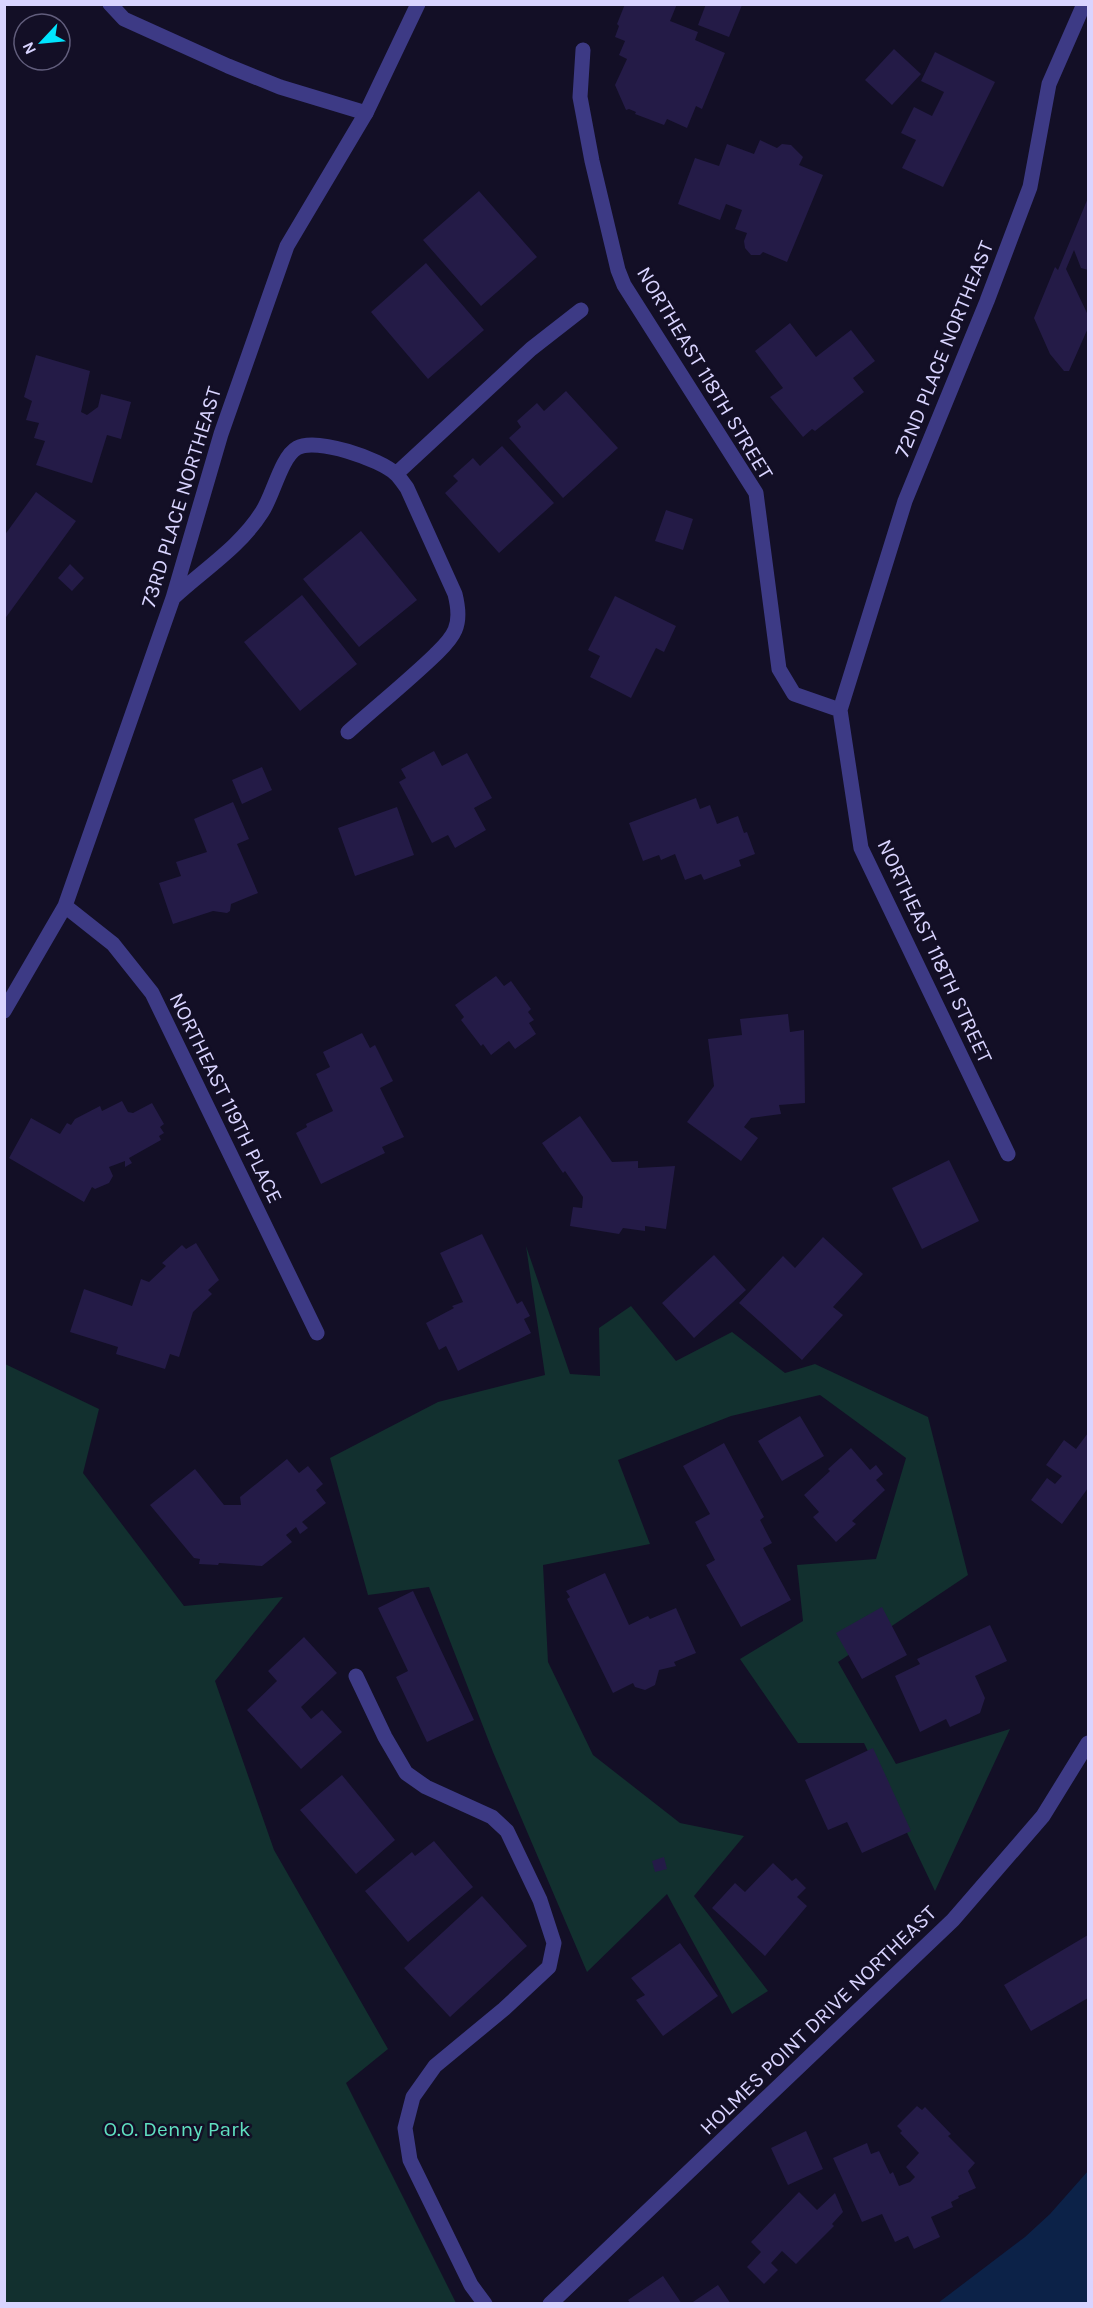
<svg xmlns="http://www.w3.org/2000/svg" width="1093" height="2308" viewBox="0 0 1093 2308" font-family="Karla,sans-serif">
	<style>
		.green { fill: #12302f }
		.water { fill: #0c2248 }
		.building { fill: #241b47 }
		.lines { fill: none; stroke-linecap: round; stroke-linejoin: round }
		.service { stroke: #3d3a85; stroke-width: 15 }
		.minor { stroke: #3d3a85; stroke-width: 15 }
		.labels { text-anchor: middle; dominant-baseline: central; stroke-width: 5; stroke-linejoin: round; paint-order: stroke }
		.street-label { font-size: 21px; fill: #d9d4ff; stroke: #130f26 }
		.park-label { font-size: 21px; fill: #5fe0c0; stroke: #130f26 }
	</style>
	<rect width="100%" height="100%" fill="#130f26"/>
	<path class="green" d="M526,1246L570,1374L600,1376L599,1328L631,1306L676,1361L732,1332L785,1373L815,1364L928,1417L968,1575L838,1662L896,1764L1010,1729L935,1891L864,1743H798L740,1659L803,1621L797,1565L876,1559L906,1458L820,1395L731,1416L618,1460L650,1544L543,1565L548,1662L593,1755L680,1823L744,1836L694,1896L768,1991L732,2014L667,1894L587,1972L493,1752L429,1587L368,1595L330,1458L438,1402L545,1375Z
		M5,1364L99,1409L83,1473L184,1606L283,1597L215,1681L274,1850L388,2049L346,2083L456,2303H5Z"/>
	<path class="water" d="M1088,2171V2303H938L1025,2237L1050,2214Z"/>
	<path class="building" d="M625,4H677L670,21L698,32L695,40L725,53L702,109L696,106L687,128L667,119L664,125L635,114L636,112L629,109L626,110L615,85L627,59L619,55L625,41L615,37L619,26L617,24Z
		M706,4L742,5L729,37L698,25Z
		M894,49L921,74L892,105L865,80Z
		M935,52L995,82L943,187L902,168L916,140L901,133L914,107L932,116L944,92L921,81Z
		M760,140L777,148L782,144L791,145L803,157L799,165L823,175L787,262L763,252L760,255H751L745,248L744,241L747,233L735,229L742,210L726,204L720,220L678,204L695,158L719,166L727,144L754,154Z
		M479,191L537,257L481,306L423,240Z
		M1088,198V270L1081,268L1074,250L1066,269L1087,313L1088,309V328L1069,371H1064L1050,354L1034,318L1055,267L1058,270Z
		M426,263L484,330L428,379L371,312Z
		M790,323L816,357L851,330L875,361L853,378L864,392L815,431L812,429L803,437L770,397L783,388L755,351Z
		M36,355L90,371L81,412L87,415L98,407L101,394L131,402L121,439L107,435L92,483L36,465L45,441L34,438L39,423L26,420L32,401L24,397Z
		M566,391L618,448L563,498L509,438L521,427L517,421L537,403L544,411Z
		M502,446L554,503L499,553L445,493L458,481L453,476L473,458L480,466Z
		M36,492L76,521L4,620V536Z
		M666,510L693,519L683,550L655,541Z
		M361,531L417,600L359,647L303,579Z
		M70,564L84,578L72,591L58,578Z
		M302,595L357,664L300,711L244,642Z
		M615,596L676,626L664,652L656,648L631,698L590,677L600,656L588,650Z
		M434,751L442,766L467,753L492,798L474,808L486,830L455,848L448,835L432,843L399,782L406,778L401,769Z
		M262,767L272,790L242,804L232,780Z
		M696,798L700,809L710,805L717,824L738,816L744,833L747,832L755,854L739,860L741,866L704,880L701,874L685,880L675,854L661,860L659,855L643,861L629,823Z
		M233,802L249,839L237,844L258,893L231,904L230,911L227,913L213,911L173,924L159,883L181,876L176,862L207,852L194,819Z
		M397,807L414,855L355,876L338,828Z
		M496,976L504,986L511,981L531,1009L528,1012L534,1020L529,1023L536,1034L515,1049L509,1041L491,1055L483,1044L481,1046L461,1020L464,1017L455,1005Z
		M788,1014L790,1032L804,1030L805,1103L779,1105L781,1114L751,1118L744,1127L758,1138L741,1161L687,1122L714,1086L708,1039L742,1035L740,1019Z
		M362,1033L370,1048L375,1045L393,1081L380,1088L404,1137L382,1147L385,1153L321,1184L296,1133L307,1127L306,1124L333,1111L316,1074L330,1067L323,1052Z
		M122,1101L128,1112L133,1113L152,1103L164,1124L160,1127L164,1133L159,1136L161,1140L129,1158L132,1163L125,1167V1161L109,1167L113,1176L109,1183L95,1189L92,1187L84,1202L9,1158L31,1118L60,1134L67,1123L71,1125L75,1119L100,1106L102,1111Z
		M580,1116L612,1162L638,1161V1168L675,1166L666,1229L645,1226V1231L623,1228L619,1234L570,1226L573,1207L582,1208L583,1197L565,1171L563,1173L542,1143Z
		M949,1160L979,1221L922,1249L892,1188Z
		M482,1234L517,1304L522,1301L530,1316L524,1319L531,1333L458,1371L446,1346L439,1350L426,1323L454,1308L452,1306L463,1302L440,1253Z
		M823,1237L863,1274L833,1307L843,1315L802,1360L739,1303L783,1256L795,1268Z
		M196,1243L219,1280L208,1290L212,1294L193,1312L179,1357L170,1354L165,1369L116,1354L118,1347L70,1332L84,1289L132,1306L141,1279L149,1282L166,1266L162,1263L182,1245L186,1249Z
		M714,1255L746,1290L694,1338L662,1303Z
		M800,1416L824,1456L782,1481L758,1441Z
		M1088,1433V1488L1062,1524L1031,1500L1047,1478L1055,1484L1062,1476L1046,1465L1064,1440L1076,1449Z
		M724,1443L764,1517L760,1520L772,1543L763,1548L791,1600L741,1627L706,1565L715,1560L695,1522L710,1514L683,1466Z
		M851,1448L870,1470L876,1465L883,1474L876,1480L885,1490L852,1521L856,1524L836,1542L813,1517L819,1512L804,1495L830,1471L828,1469Z
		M287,1459L299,1473L308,1466L323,1484L316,1490L326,1503L302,1522L308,1528L300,1534L296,1527L286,1535L292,1542L262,1566L219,1563L218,1565L199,1564L200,1559L194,1558L150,1505L195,1469L224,1505H241L240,1497Z
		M605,1573L629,1625L648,1616L650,1619L676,1608L696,1653L674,1662L676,1666L659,1670L655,1685L645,1690L635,1687L633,1683L613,1693L567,1599L570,1597L566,1591Z
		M413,1591L474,1720L427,1742L396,1677L408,1671L378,1608Z
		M882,1607L907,1655L862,1679L836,1633Z
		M990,1625L1007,1661L975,1676L985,1698L980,1713L950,1727L946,1719L920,1732L895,1676L920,1664L917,1659Z
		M304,1637L337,1673L301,1707L311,1719L322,1710L342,1732L301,1769L247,1710L277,1681L268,1671Z
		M873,1748L911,1831L862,1853L847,1822L828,1830L805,1780Z
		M342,1775L395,1840L356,1874L300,1810Z
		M434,1841L473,1887L408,1942L365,1891L412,1852L415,1856Z
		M664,1857L667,1869L655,1872L652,1861Z
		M773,1863L792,1881L796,1878L806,1888L797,1897L807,1906L765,1956L712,1908L735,1883L745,1892Z
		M482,1896L527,1946L450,2017L404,1968Z
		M1088,1935V1998L1031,2031L1004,1985Z
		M680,1943L718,1996L663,2036L636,2000L645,1995L631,1978Z
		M917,2106L922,2110L925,2107L951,2134L948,2136L975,2163L968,2171L976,2188L958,2196L959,2198L951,2202L953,2207L931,2217L940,2237L914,2249L908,2236L895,2242L882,2214L862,2222L833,2158L867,2143L871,2154L879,2151L890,2174L893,2172L899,2186L910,2182L915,2177L906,2167L919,2153L900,2133L902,2131L897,2126Z
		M806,2131L823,2169L788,2185L771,2148Z
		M799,2192L817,2210L835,2193L843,2212L832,2224L834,2226L796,2264L782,2251L771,2263L778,2270L764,2284L747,2267L761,2252L751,2242Z
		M663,2276L682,2304H631L628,2300Z
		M718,2285L731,2304H690Z"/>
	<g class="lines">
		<path class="service" d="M110,4L124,19L228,66L280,87L366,113"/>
		<path class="minor" d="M583,50L580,97L592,161L618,270L624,285L756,493L779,669L794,694L840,710L861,848L1008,1154
			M396,474L531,349L581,310
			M173,598C203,570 240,547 262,512C273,496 281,457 297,448C316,437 380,459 396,474C400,478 404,484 407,488L455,594C458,606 460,619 455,630C451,640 442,648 435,655C407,682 377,706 348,732
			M840,710L905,501L987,301L1030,187L1049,84L1084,4
			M65,906L113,944L152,993L317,1333
			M4,1011L65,906L173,598L221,434L287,246L366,113L418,4
			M356,1676L385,1737L406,1773L426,1787L492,1817L507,1831L540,1900L554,1943L549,1967L504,2009L435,2066L413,2097L405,2128L410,2160L471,2285L485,2304
			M550,2304L953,1920L1043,1816L1088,1743"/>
	</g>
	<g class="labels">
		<g class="street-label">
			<text transform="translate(944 349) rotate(-68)">72ND PLACE NORTHEAST</text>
			<text transform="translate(705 373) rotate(59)">NORTHEAST 118TH STREET</text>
			<text transform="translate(181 497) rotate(-73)">73RD PLACE NORTHEAST</text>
			<text transform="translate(935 951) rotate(65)">NORTHEAST 118TH STREET</text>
			<text transform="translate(226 1098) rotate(64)">NORTHEAST 119TH PLACE</text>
			<text transform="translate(818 2020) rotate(-44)">HOLMES POINT DRIVE NORTHEAST</text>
		</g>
		<g class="park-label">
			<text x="177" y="2129">O.O. Denny Park</text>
		</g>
	</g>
	<rect width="1093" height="2308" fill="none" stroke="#d9d4ff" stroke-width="12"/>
	<g transform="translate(42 42) rotate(244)"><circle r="28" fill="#130f26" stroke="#625e7d" stroke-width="1.5"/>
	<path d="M0-4.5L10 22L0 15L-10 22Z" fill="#00e5ff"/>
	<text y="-9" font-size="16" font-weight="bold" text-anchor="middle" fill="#d9d4ff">N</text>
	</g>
</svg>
